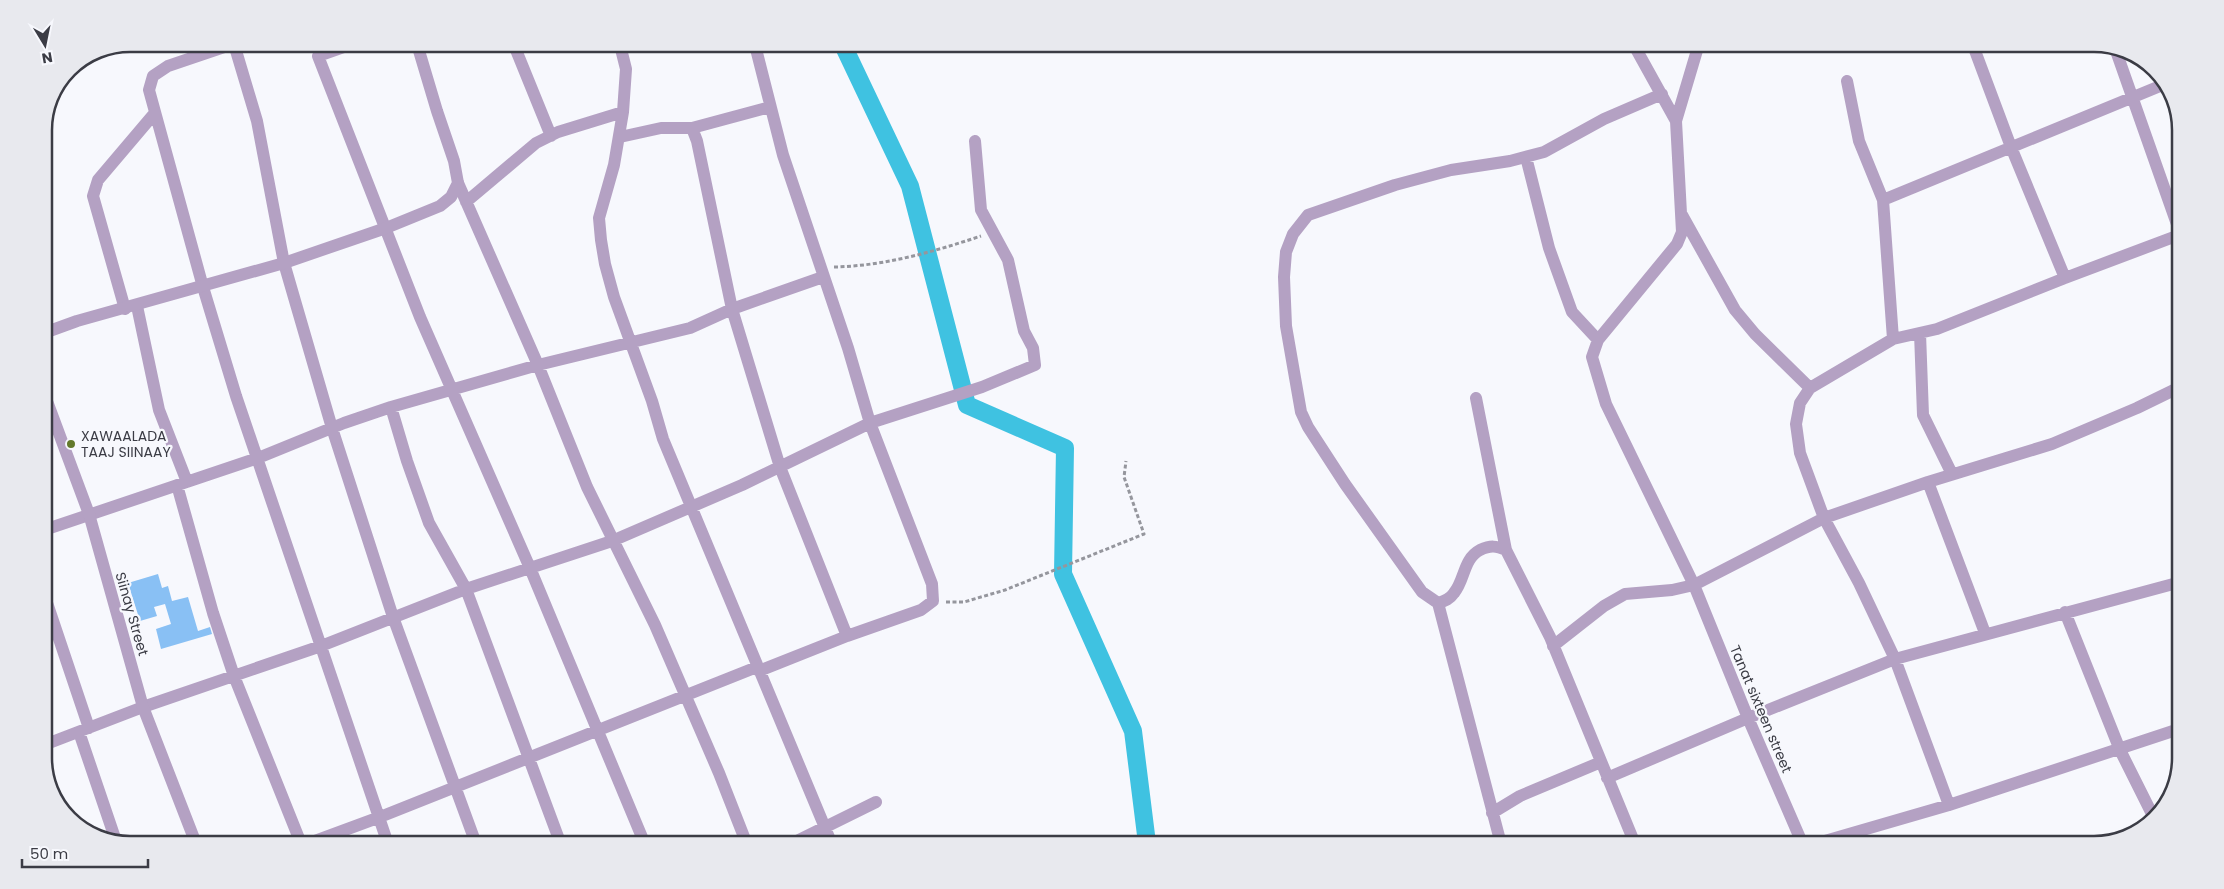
<svg xmlns="http://www.w3.org/2000/svg" width="2224" height="889" viewBox="0 0 2224 889" font-family="Poppins,sans-serif">
	<style>
		.lines { fill: none; stroke-linecap: round; stroke-linejoin: round }
		.canal { stroke: #3fc2e1; stroke-width: 18 }
		.building { fill: #89c0f4 }
		.path { stroke: #95969d; stroke-width: 3; stroke-dasharray: 4 2.5; stroke-linecap: butt }
		.minor { stroke: #b4a1c3; stroke-width: 12 }
		.tertiary { stroke: #b4a1c3; stroke-width: 12 }
		.poi-dot { fill: #63792b; stroke: #f7f8fd; stroke-width: 2 }
		.labels { text-anchor: middle; dominant-baseline: central; stroke-width: 4.5; stroke-linejoin: round; paint-order: stroke }
		.poi-label { font-size: 14px; fill: #3b3c45; stroke: #f7f8fd; text-anchor: start }
		.street-label { font-size: 14px; fill: #3b3c45; stroke: #f7f8fd }
		.rim { fill: none; stroke: #3b3c45; stroke-width: 2.5 }
	</style>
	<rect width="100%" height="100%" fill="#f7f8fd"/>
	<g class="lines">
		<path class="canal" d="M843,45L910,186L967,405L1065,448L1063,574L1133,731L1147,843"/>
	</g>
	<path class="building" d="M158,574L162,588L168,586L172,601L188,597L198,631L210,627L212,634L161,649L156,629L171,624L165,604L154,607L157,616L140,621L128,583Z"/>
	<g class="lines">
		<path class="path" d="M834,267C884,266 933,252 981,236
			M946,602H964L1005,590L1144,534L1124,477L1126,461"/>
		<path class="minor" d="M233,44L168,66L153,76L149,90L203,287L236,396L387,841
			M234,44L257,121L284,263L332,428L393,617L475,841
			M352,44L318,56L420,317L530,568L644,842
			M514,45L551,136
			M620,45L626,69L623,112L614,165L599,218L601,240L605,264L614,297L652,401L663,439L831,842
			M755,45L783,155L848,348L870,423L932,584L933,601L921,610L847,636L759,671
			M1635,47L1676,121
			M1698,47L1676,121L1682,232L1677,244L1598,340L1592,357L1606,404L1694,585L1748,718L1803,845
			M1974,48L2011,147L2065,278
			M2115,48L2179,230
			M1847,81L1859,141L1883,200L1893,339
			M692,128L770,107
			M620,137L661,128H692L697,141L732,309L780,467L847,636
			M1526,157L1549,248L1572,312L1598,340
			M458,183L538,365L587,487L655,625L719,773L746,842
			M1883,200L2165,84
			M466,202L536,143L558,132L623,112
			M1682,215L1735,310L1755,334L1810,388
			M137,306L159,410L187,482
			M125,309L93,196L98,180L154,114
			M1920,333L1923,415L1952,474
			M1476,398L1506,550
			M391,407L407,461L429,523L466,589L560,842
			M1928,482L1985,633
			M177,485L213,613L234,676L300,841
			M44,530L258,458L344,423L391,407L538,365L690,328L732,309L823,277
			M44,594L89,728
			M1438,603L1501,844
			M2065,612L2120,750L2153,816
			M1553,646L1604,606L1625,594L1672,590L1694,585L1824,518L1928,482L2052,444L2137,408L2178,388
			M79,732L116,841
			M44,745L143,707L321,646L466,589L612,541L742,485L870,423L982,387L1035,365L1033,348L1024,331L1008,260L981,210L975,141
			M1607,778L1748,718L1895,659L2177,583
			M1949,805L1895,659L1859,583L1824,518L1800,453L1796,424L1800,403L1810,388L1893,339L1937,329L2065,278L2179,235
			M1492,813L1520,796L1601,762
			M315,841L380,817L757,667
			M795,842L876,802
			M1635,844L1550,637L1506,550C1496,546 1491,545 1480,550C1463,559 1465,580 1454,593C1450,599 1445,601 1438,603L1422,592L1345,484L1308,427L1301,412L1286,326L1284,277L1286,252L1293,234L1308,215L1395,185L1451,170L1510,161L1544,152L1604,119L1662,94
			M1811,845L1949,805L2176,730"/>
		<path class="tertiary" d="M44,333L77,321L284,263L386,228L440,206L451,197L458,183L454,161L437,111L417,44
			M44,393L89,514L143,707L195,841"/>
	</g>
	<circle class="poi-dot" cx="71" cy="444" r="5"/>
	<g class="labels">
		<g class="poi-label">
			<text x="81" y="436">XAWAALADA<tspan x="81" dy="16">TAAJ SIINAAY</tspan></text>
		</g>
		<g class="street-label">
			<text transform="translate(132 614) rotate(74)">Siinay Street</text>
			<text transform="translate(1761 709) rotate(67)">Tanat sixteen street</text>
		</g>
	</g>
	<path d="M0 0H2224V889H0ZM130 52H2094A78 78 0 0 1 2172 130V758A78 78 0 0 1 2094 836H130A78 78 0 0 1 52 758V130A78 78 0 0 1 130 52Z" fill="#e8e9ee" fill-rule="evenodd"/>
	<path class="rim" d="M130 52H2094A78 78 0 0 1 2172 130V758A78 78 0 0 1 2094 836H130A78 78 0 0 1 52 758V130A78 78 0 0 1 130 52Z"/>
	<g transform="translate(45 45) rotate(170)" stroke="#f7f8fd" stroke-width="4" paint-order="stroke">
	<path d="M0-4L9 19L0 12L-9 19Z" fill="#3b3c45"/>
	<text y="-8" font-size="14" font-weight="bold" text-anchor="middle" fill="#3b3c45">N</text>
	</g>
	<path d="M22 859v8h126v-8" fill="none" stroke="#3b3c45" stroke-width="2.5"/>
	<text x="30" y="859" font-size="15" fill="#3b3c45" stroke="#f7f8fd" stroke-width="4" paint-order="stroke">50 m</text>
</svg>
